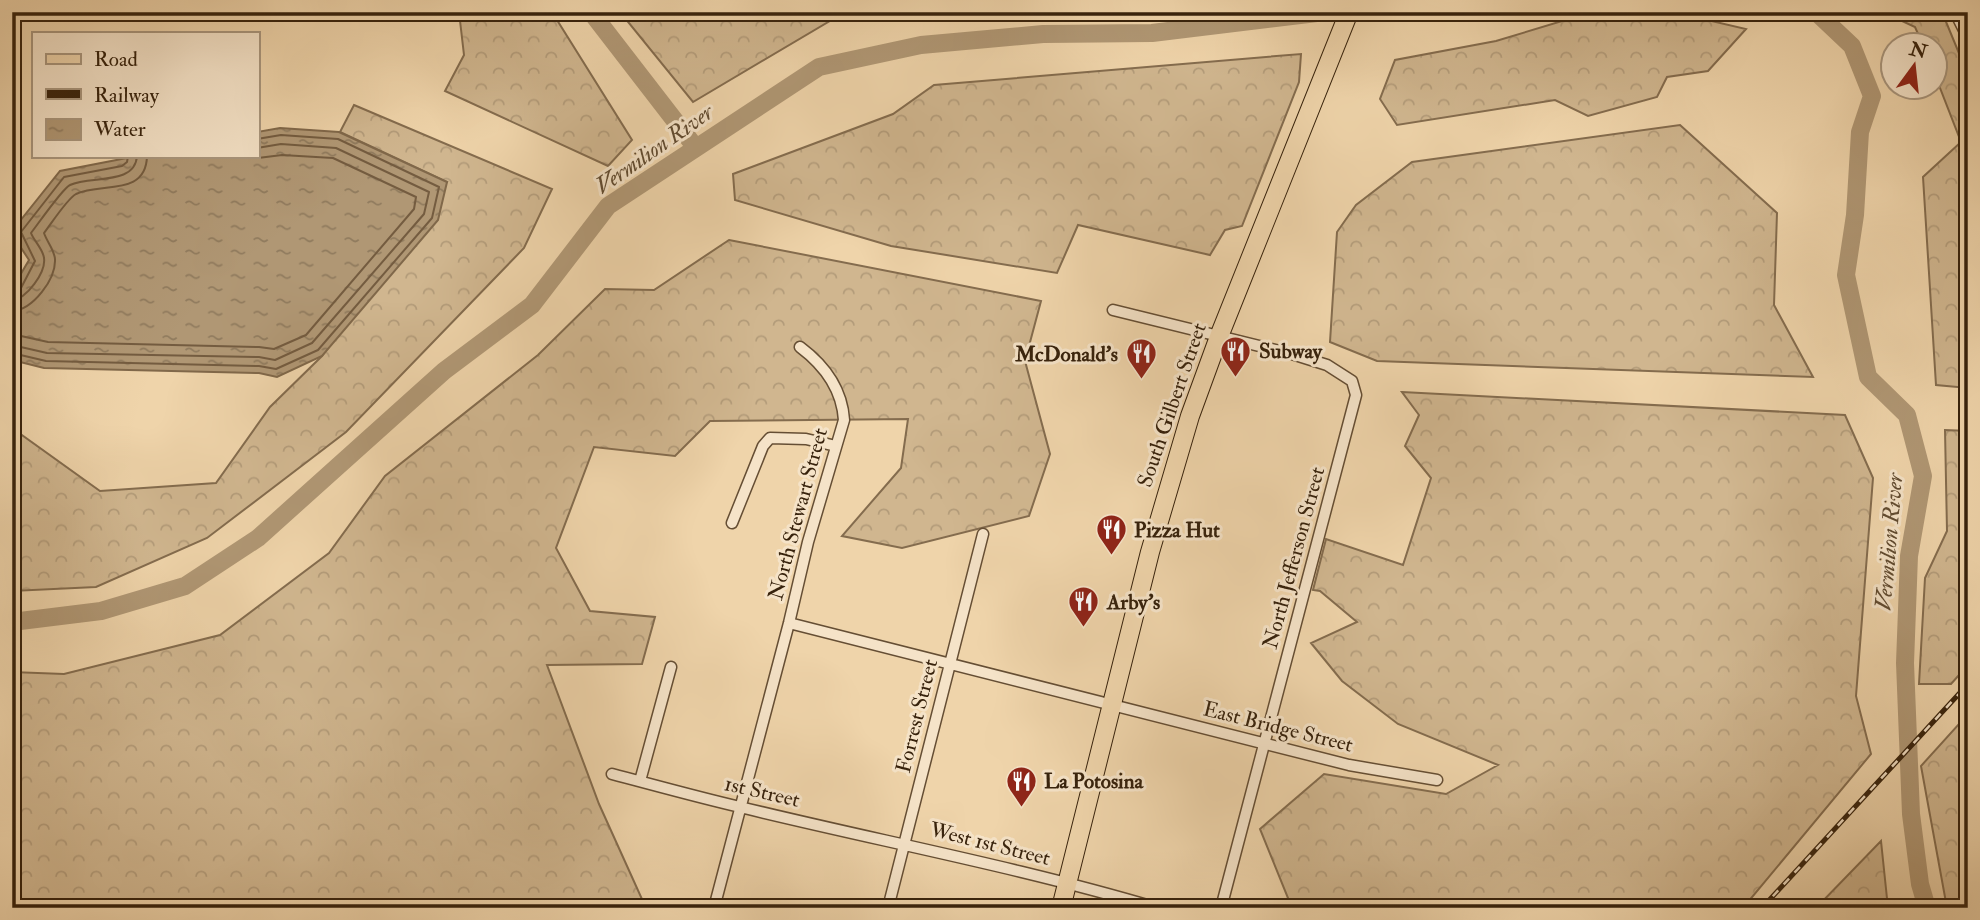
<svg xmlns="http://www.w3.org/2000/svg" width="1980" height="920" viewBox="0 0 1980 920" font-family="'IM FELL Double Pica',serif">
	<style>
		.forest { fill: url(#forest-crowns); stroke: #846c4e; stroke-width: 2 }
		.water { fill: url(#water-ripples); stroke: #80684a; stroke-width: 2 }
		.lines { fill: none; stroke-linecap: round; stroke-linejoin: round }
		.shore { stroke: #745c40; stroke-width: 2 }
		.river { stroke: #b09774; stroke-width: 18 }
		.street-casing { stroke: #654e34; stroke-width: 13 }
		.primary-casing { stroke: #37220c; stroke-width: 20 }
		.street { stroke: #f5e3c8; stroke-width: 10 }
		.primary { stroke: #efd4aa; stroke-width: 18 }
		.rail-casing { stroke: #37220c; stroke-width: 5 }
		.rail { stroke: #f5e3c8; stroke-width: 2.5; stroke-dasharray: 8; stroke-linecap: butt }
		.labels { text-anchor: middle; dominant-baseline: central; stroke-width: 6; stroke-linejoin: round; paint-order: stroke }
		.poi-label { font-size: 21px; font-weight: bold; fill: #37220c; stroke: #f5e3c8; text-anchor: start }
		.street-label { font-size: 21px; fill: #37220c; stroke: #f5e3c8 }
		.water-label { font-size: 23px; font-style: italic; fill: #614b30; stroke: #f5e3c8 }
	</style>
	<defs>
		<pattern id="forest-crowns" width="20" height="18" patternUnits="userSpaceOnUse" patternTransform="scale(1.75)"><rect width="20" height="18" fill="#d0b68f"/><path d="M2 6a3 3 0 1 1 6 0M12 15a3 3 0 1 1 6 0" fill="none" stroke="#b39c7a"/></pattern>
		<pattern id="water-ripples" width="26" height="14" patternUnits="userSpaceOnUse" patternTransform="scale(1.75)"><rect width="26" height="14" fill="#b09774"/><path d="M2 4q2-2 4 0t4 0M15 11q2-2 4 0t4 0" fill="none" stroke="#907b5e"/></pattern>
	</defs>
	<rect width="100%" height="100%" fill="#efd4aa"/>
	<filter id="stains"><feTurbulence type="fractalNoise" baseFrequency=".00286" numOctaves="4"/><feColorMatrix values="0 0 0 0 .2 0 0 0 0 .09 0 0 0 0 .02 0 0 0 .5 -.17"/></filter>
	<radialGradient id="worn" r=".72"><stop offset=".6" stop-color="#630" stop-opacity="0"/><stop offset="1" stop-color="#630" stop-opacity=".3"/></radialGradient>
	<path class="forest" d="M459,12H552L632,140L608,166L445,91L464,55Z
		M620,12H845L693,102Z
		M1633,12H1673L1746,29L1708,71L1667,77L1657,97L1588,116L1555,100L1397,125L1380,99L1395,60L1496,41L1572,18Z
		M1883,12H1942L1968,75V388L1936,385L1923,177L1961,142L1935,75L1934,46L1923,45L1915,27Z
		M1301,54L1299,82L1242,226L1225,230L1210,255L1078,225L1057,273L891,246L735,200L733,174L893,114L934,85Z
		M354,105L552,189L524,248L346,432L207,538L96,587L12,591V428L100,491L216,483L270,407L322,356L447,182L340,132Z
		M1680,125L1777,213L1774,305L1813,377L1377,361L1330,342L1337,232L1356,205L1412,162Z
		M729,240L1041,301L1025,361L1050,454L1029,516L902,548L842,536L901,468L908,419L710,421L675,456L594,447L556,548L590,611L655,617L642,664L547,665L599,804L646,908H12V672L64,674L220,635L329,553L385,476L538,355L605,289L654,290Z
		M1402,392L1845,415L1873,478L1856,696L1871,754L1743,908H1292L1260,829L1324,774L1446,794L1498,765L1398,724L1342,681L1311,643L1357,622L1320,591L1313,590L1326,539L1403,565L1431,478L1405,446L1419,415Z
		M1945,430L1968,431V665L1951,684H1919L1925,578L1947,531Z
		M1968,714V908H1947L1921,766Z
		M1881,841L1888,908H1816Z"/>
	<path class="water" d="M280,128L339,132L447,182L438,220L322,356L277,377L259,373L44,368L12,360V289L29,260L12,234V231L60,171L137,156H257V132Z"/>
	<g class="lines">
		<path class="shore" d="M12,291L21,288L35,261L21,232L64,177L122,166L127,162L128,156
			M12,300C27,299 46,272 44,258C43,249 34,241 31,233C38,224 63,188 70,185C90,175 135,186 137,156
			M12,311C33,310 56,279 55,259C54,249 47,242 44,233C51,224 67,199 76,194C101,182 146,197 147,156
			M12,334L48,342L259,347L274,349L306,335L414,209L416,197L333,158L282,155L258,158L247,156
			M12,345L47,353L259,357L275,360L312,343L424,214L429,192L336,148L281,144L257,148
			M12,353L46,361L259,366L276,369L318,350L432,218L439,187L338,139L281,135L257,139"/>
		<path class="river" d="M591,12L696,148
			M1816,12L1852,46L1872,96L1860,132L1855,215L1846,275L1868,377L1907,415L1923,476L1909,556L1905,663L1911,814L1920,884L1927,908
			M12,622L101,611L185,586L258,538L444,371L532,305L608,206L819,67L921,45L1043,34L1152,33L1325,12"/>
		<defs>
			<path id="street" d="M1955,12L1968,38
				M1113,310L1292,354L1327,365L1352,381L1356,395L1221,908
				M732,523L763,446L770,438L806,439L836,446
				M789,623L1349,765L1437,780
				M612,774C654,785 697,797 740,807C879,841 1019,867 1157,908
				M640,781L671,667
				M714,908L789,623L808,542L844,420C842,389 824,365 800,347
				M888,908L983,534"/>
			<path id="primary" d="M1061,908L1150,552L1190,416L1220,334L1349,12"/>
		</defs>
		<use href="#street" class="street-casing"/>
		<use href="#primary" class="primary-casing"/>
		<use href="#street" class="street"/>
		<use href="#primary" class="primary"/>
		<defs>
			<path id="rail" d="M12,40L23,12
				M1762,908L1968,684"/>
		</defs>
		<use href="#rail" class="rail-casing"/>
		<use href="#rail" class="rail"/>
	</g>
	<defs>
		<symbol id="restaurant-pin" viewBox="-11 -11 22 30"><path d="M0 17L-7.5 6A9.5 9.5 0 1 1 7.5 6Z" fill="#8f2418" stroke="#f5e3c8"/><path d="M-5-6h1v4h1v-4h1v4h1v-4h1v5L-1.5 .5V6h-2V.5L-5-1ZM5-6V6H3V1.5H1.5Q1.5-4 5-6Z" fill="#fff"/></symbol>
	</defs>
	<g fill-rule="evenodd">
		<use href="#restaurant-pin" x="1218" y="334" width="35" height="47"/>
		<use href="#restaurant-pin" x="1124" y="336" width="35" height="47"/>
		<use href="#restaurant-pin" x="1094" y="512" width="35" height="47"/>
		<use href="#restaurant-pin" x="1066" y="584" width="35" height="47"/>
		<use href="#restaurant-pin" x="1004" y="764" width="35" height="47"/>
	</g>
	<g class="labels">
		<g class="poi-label">
			<text x="1259" y="351">Subway</text>
			<text x="1118" y="354" text-anchor="end">McDonald's</text>
			<text x="1134" y="530">Pizza Hut</text>
			<text x="1107" y="602">Arby's</text>
			<text x="1044" y="781">La Potosina</text>
		</g>
		<g class="street-label">
			<text transform="translate(1172 405) rotate(-71)">South Gilbert Street</text>
			<text transform="translate(798 514) rotate(-75)">North Stewart Street</text>
			<text transform="translate(1294 558) rotate(-75)">North Jefferson Street</text>
			<text transform="translate(917 716) rotate(-76)">Forrest Street</text>
			<text transform="translate(1278 727) rotate(14)">East Bridge Street</text>
			<text transform="translate(762 792) rotate(13)">1st Street</text>
			<text transform="translate(990 844) rotate(14)">West 1st Street</text>
		</g>
		<g class="water-label">
			<text transform="translate(654 149) rotate(-35)">Vermilion River</text>
			<text transform="translate(1889 542) rotate(-85)">Vermilion River</text>
		</g>
	</g>
	<rect width="1980" height="920" fill="none" stroke="#efd4aa" stroke-width="42"/>
	<rect x="14" y="14" width="1952" height="892" fill="none" stroke="#37220c" stroke-width="3.5"/>
	<rect x="21" y="21" width="1938" height="878" fill="none" stroke="#37220c" stroke-width="2"/>
	<rect x="32" y="32" width="228" height="126" fill="#f5e3c8" stroke="#a9967d" stroke-width="2"/>
	<rect x="46" y="54" width="35" height="10" fill="#efd4aa" stroke="#a9967d" stroke-width="2"/>
	<text x="94" y="66" font-size="21" fill="#37220c">Road</text>
	<rect x="46" y="89" width="35" height="10" fill="#37220c" stroke="#a9967d" stroke-width="2"/>
	<text x="94" y="102" font-size="21" fill="#37220c">Railway</text>
	<rect x="46" y="119" width="35" height="21" fill="url(#water-ripples)" stroke="#a9967d" stroke-width="2"/>
	<text x="94" y="136" font-size="21" fill="#37220c">Water</text>
	<g transform="translate(1914 66) rotate(15)"><circle r="33" fill="#f5e3c8" stroke="#a9967d" stroke-width="2"/>
	<path d="M0-5L12 26L0 18L-12 26Z" fill="#8f2418"/>
	<text y="-10" font-size="19" font-weight="bold" text-anchor="middle" fill="#37220c">N</text>
	</g>
	<rect width="100%" height="100%" filter="url(#stains)"/>
	<rect width="100%" height="100%" fill="url(#worn)"/>
</svg>
